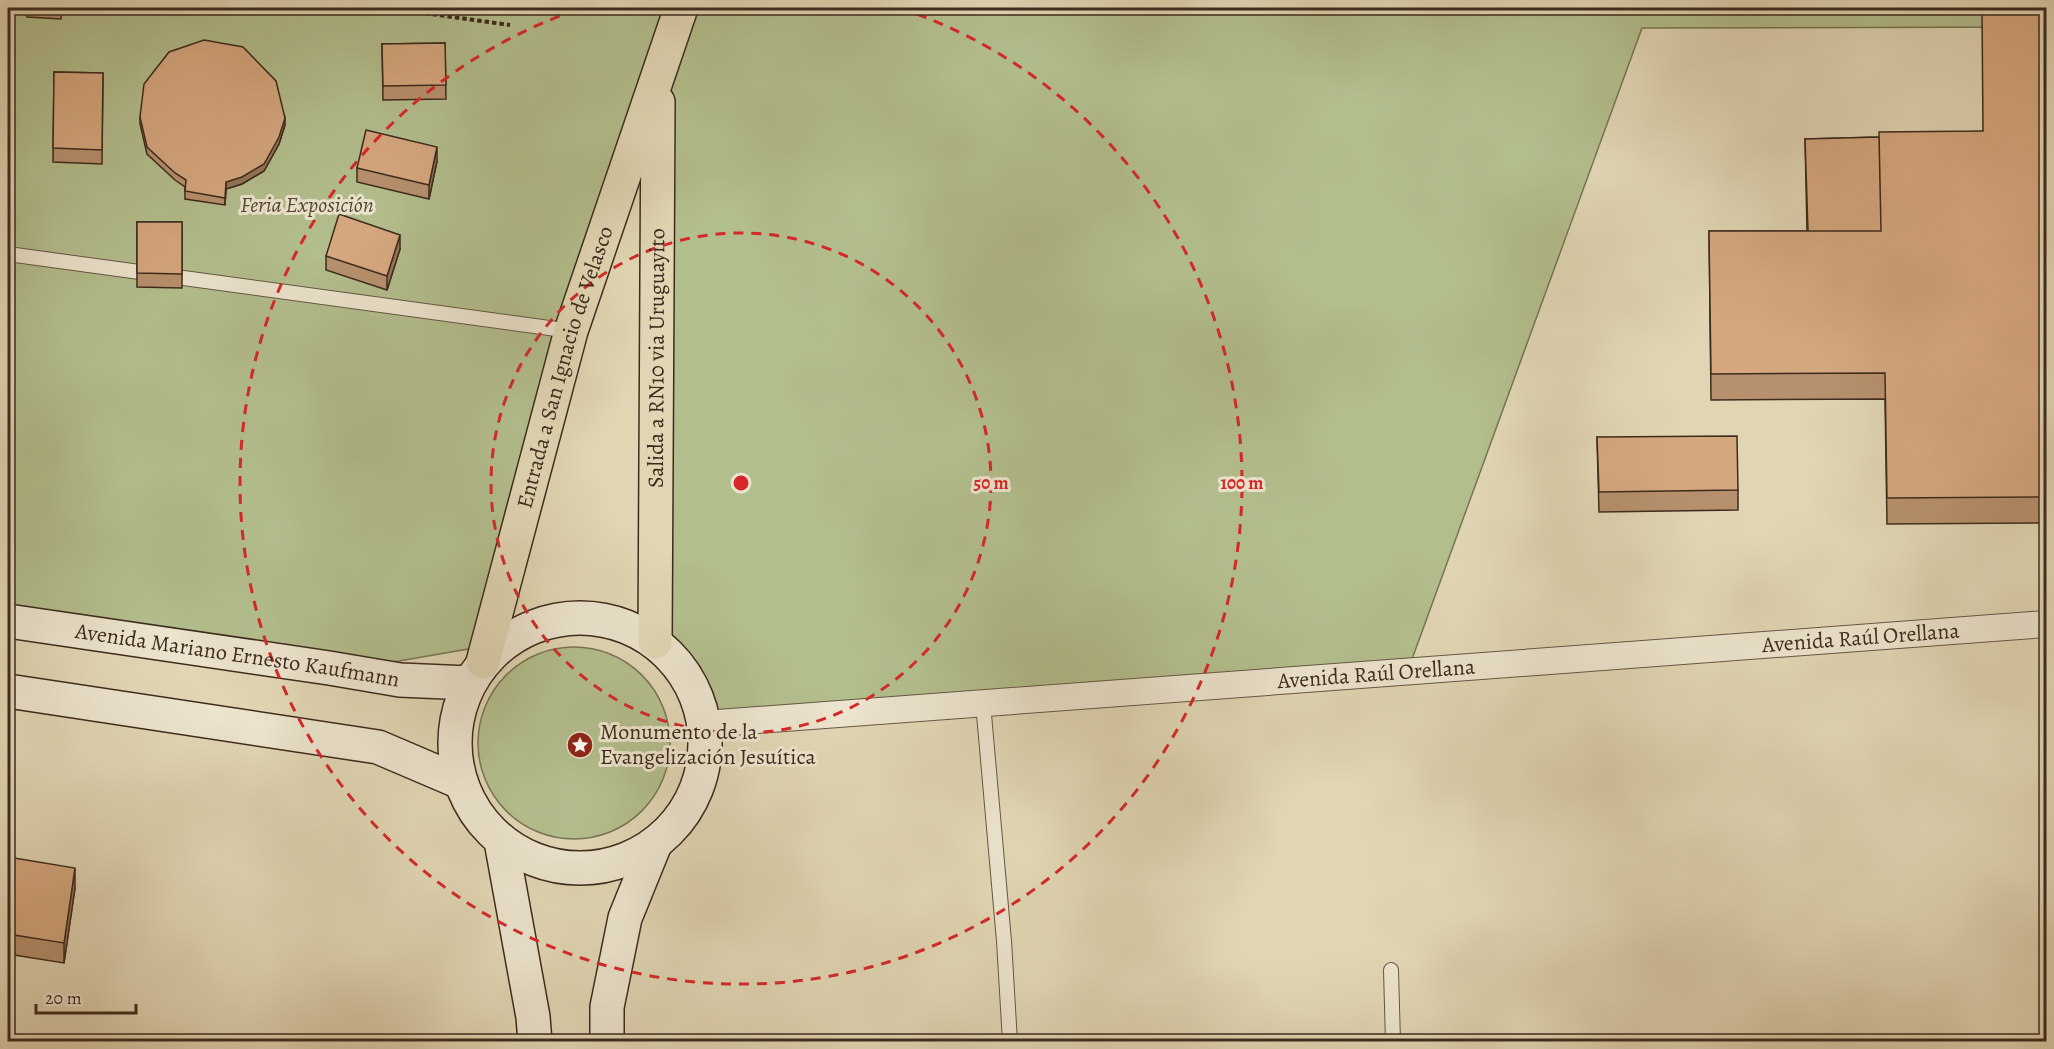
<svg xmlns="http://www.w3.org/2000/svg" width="2054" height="1049" viewBox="0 0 2054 1049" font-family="Alegreya,serif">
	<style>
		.green { fill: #b3be8d; stroke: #787456; stroke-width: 1.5 }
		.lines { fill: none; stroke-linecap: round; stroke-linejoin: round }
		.lane-casing { stroke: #665644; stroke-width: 16 }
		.street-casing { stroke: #665644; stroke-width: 28 }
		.secondary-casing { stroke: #3d2b1e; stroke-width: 36 }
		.highway-casing { stroke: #3d2b1e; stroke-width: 36 }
		.path { stroke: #3d2b1e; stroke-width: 4; stroke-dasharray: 4.5 3; stroke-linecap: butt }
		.lane { stroke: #ece4ce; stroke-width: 14 }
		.street { stroke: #ece4ce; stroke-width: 26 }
		.secondary { stroke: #ece4ce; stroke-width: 33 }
		.highway { stroke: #e1d6b4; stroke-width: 33 }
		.wall { fill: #b7906d; stroke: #3d2b1e; stroke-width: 1.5 }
		.shaded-wall { fill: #957559; stroke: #3d2b1e; stroke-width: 1.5 }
		.building { fill: #d5a77f; stroke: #3d2b1e; stroke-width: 1.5 }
		.ring { fill: none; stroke: #d62828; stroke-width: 3; stroke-dasharray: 10 8 }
		.labels { text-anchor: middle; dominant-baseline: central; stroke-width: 6; stroke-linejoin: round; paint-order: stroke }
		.park-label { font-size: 22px; font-style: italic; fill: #554834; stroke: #ece4ce }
		.street-label { font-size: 22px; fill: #3d2b1e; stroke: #ece4ce }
		.poi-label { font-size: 22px; fill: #3d2b1e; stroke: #ece4ce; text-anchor: start }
		.centre { fill: #d62828; stroke: #ece4ce; stroke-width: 3 }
		.ring-label { font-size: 18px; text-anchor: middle; font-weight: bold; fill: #d62828; stroke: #ece4ce; stroke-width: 6; stroke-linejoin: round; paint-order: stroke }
	</style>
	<rect width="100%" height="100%" fill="#e1d6b4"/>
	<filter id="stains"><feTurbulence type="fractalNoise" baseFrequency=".00333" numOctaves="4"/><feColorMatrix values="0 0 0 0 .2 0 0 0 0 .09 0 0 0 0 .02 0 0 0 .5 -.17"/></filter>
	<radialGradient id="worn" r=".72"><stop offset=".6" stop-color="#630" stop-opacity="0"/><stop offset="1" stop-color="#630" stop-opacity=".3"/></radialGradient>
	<path class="green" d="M8,8H2046V27L1642,28L1408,670L704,724C695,688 682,668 655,642L658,79L474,648L399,661L329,668L8,621Z
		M478 743a96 96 0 1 1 192 0a96 96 0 1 1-192 0Z"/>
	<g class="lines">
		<defs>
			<path id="lane" d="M8,254L571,331
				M983,703L1004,941L1010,1042
				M1391,970L1393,1042"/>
			<g id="street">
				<path id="s1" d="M704,724L2046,624"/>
			</g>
			<g id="secondary">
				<circle cx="580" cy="743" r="125"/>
				<path id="s2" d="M8,621L329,668L400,680L469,683"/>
				<path d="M8,691L378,747L460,782"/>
				<path d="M501,841L533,1017L535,1042"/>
				<path d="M607,1042V1007L625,918L655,844"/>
			</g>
			<g id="highway">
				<path id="s3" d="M655,642L658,102"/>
				<path id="s4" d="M483,662L571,331L681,8"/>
			</g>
		</defs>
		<use href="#lane" class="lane-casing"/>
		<use href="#street" class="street-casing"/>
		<use href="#secondary" class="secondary-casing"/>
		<use href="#highway" class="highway-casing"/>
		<path class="path" d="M388,8L510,25"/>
		<use href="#lane" class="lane"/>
		<use href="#street" class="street"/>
		<use href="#secondary" class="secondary"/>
		<use href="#highway" class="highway"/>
	</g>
	<path class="wall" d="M27,8H62L61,19L27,17Z
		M2046,10V523L1887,524L1885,399L1711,400L1709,231H1807L1805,139L1879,137L1983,131Z
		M445,43L446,99L383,100L382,44Z
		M54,72L103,73L102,164L53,162Z
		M140,117L285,125L279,144L264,171L242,184L226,189L225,205L185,199V187L175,180L147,154L140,124Z
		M437,161L429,199L357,182V168Z
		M137,222H182V288L137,287Z
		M400,249L387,290L326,270V256Z
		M1597,437L1738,490V510L1599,512Z
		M8,857L75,888L64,963L8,954Z"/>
	<path class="shaded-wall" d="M285,118V125L279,144L264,171L242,184L226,189L225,205L226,182Z
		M437,147V161L429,199V185Z
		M400,235V249L387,290V276Z
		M75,868V888L64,963V943Z"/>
	<path class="building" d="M27,8H61V12L27,10Z
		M2046,10V497L1887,498L1885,373L1711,374L1709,231H1881L1879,132L1983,131L1982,11Z
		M204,40L243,47L276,81L285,118L279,137L264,164L242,177L226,182L225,198L185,191L186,180L175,173L147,147L140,117L144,84L169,52Z
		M445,43L446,85L383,86L382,44Z
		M54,72L103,73L102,150L53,148Z
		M366,130L437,147L429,185L357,168Z
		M1879,137L1881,231H1808L1805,139Z
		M339,214L400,235L387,276L326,256Z
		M137,222H182V274L137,273Z
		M1737,436L1738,490L1599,492L1597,437Z
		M8,857L75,868L64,943L8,934Z"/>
	<g class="ring">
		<circle cx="741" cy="483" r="250"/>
		<path d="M900 8A501 501 0 1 1 582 8"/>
	</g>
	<defs>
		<symbol id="sight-disc" viewBox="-11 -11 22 22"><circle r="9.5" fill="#8f2418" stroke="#ece4ce"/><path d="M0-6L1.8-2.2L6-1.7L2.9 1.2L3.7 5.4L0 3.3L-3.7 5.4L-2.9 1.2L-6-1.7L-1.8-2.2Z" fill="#fff"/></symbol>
	</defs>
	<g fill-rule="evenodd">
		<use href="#sight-disc" x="565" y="730" width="30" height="30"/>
	</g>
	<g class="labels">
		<g class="park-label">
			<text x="307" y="205">Feria Exposición</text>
		</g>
		<g class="street-label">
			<text stroke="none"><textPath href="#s3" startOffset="284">Salida a RN10 via Uruguayito</textPath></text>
			<text stroke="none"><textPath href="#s4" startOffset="306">Entrada a San Ignacio de Velasco</textPath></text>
			<text stroke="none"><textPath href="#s1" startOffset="1160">Avenida Raúl Orellana</textPath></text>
			<text stroke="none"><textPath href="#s2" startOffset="232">Avenida Mariano Ernesto Kaufmann</textPath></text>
			<text stroke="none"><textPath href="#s1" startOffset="674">Avenida Raúl Orellana</textPath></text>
		</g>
		<g class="poi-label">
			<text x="600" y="732">Monumento de la<tspan x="600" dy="25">Evangelización Jesuítica</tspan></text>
		</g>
	</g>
	<circle cx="741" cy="483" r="9" class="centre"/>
	<g class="ring-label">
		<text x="991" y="489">50 m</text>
		<text x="1242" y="489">100 m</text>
	</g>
	<rect width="2054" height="1049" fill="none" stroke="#e1d6b4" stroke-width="30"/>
	<rect x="9" y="9" width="2036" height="1031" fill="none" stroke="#3d2b1e" stroke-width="3"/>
	<rect x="15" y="15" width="2024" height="1019" fill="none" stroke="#3d2b1e" stroke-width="1.5"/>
	<path d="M36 1004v9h100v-9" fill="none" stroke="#3d2b1e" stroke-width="3"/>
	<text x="45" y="1004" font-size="18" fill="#3d2b1e" stroke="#ece4ce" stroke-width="4.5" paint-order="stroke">20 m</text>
	<rect width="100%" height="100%" filter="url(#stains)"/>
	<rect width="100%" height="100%" fill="url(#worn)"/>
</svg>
